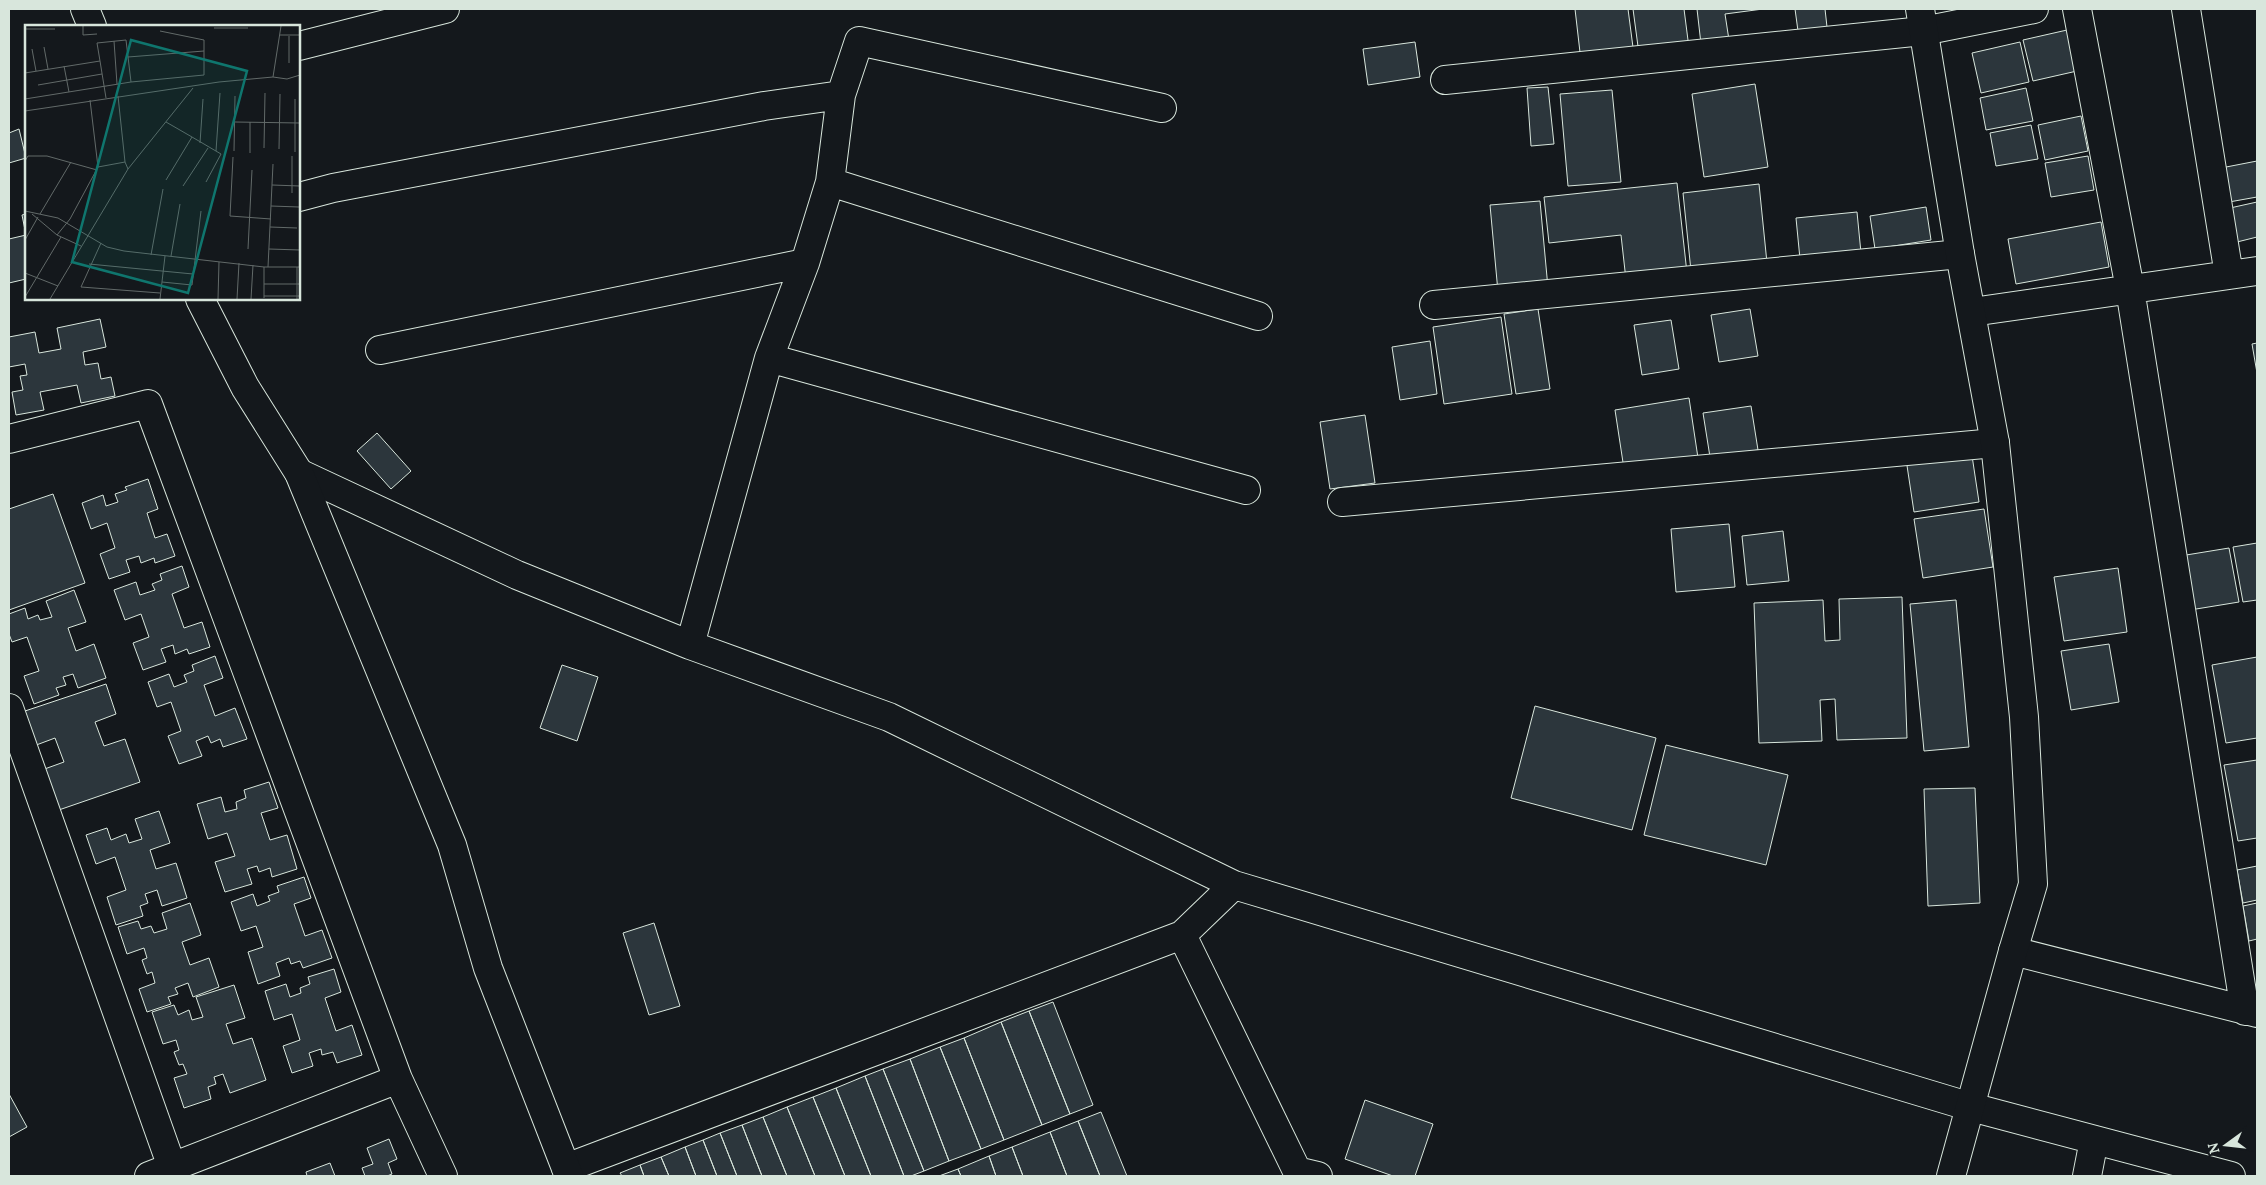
<svg xmlns="http://www.w3.org/2000/svg" width="2266" height="1185" viewBox="0 0 2266 1185" font-family="Lora,serif">
	<style>
		.building { fill: #2c363c; stroke: #d8e6dc }
		.lines { fill: none; stroke-linecap: round; stroke-linejoin: round }
		.street-casing { stroke: #d8e6dc; stroke-width: 30 }
		.secondary-casing { stroke: #d8e6dc; stroke-width: 30 }
		.street { stroke: #14181c; stroke-width: 28 }
		.secondary { stroke: #14181c; stroke-width: 28 }
		.inset-road { fill: none; stroke: #626a69; stroke-width: 1 }
		.view { fill: #0f766e; fill-opacity: 0.15; stroke: #0f766e; stroke-width: 2.5 }
		.inset-edge { fill: none; stroke: #d8e6dc; stroke-width: 2.5 }
	</style>
	<rect width="100%" height="100%" fill="#14181c"/>
	<path class="building" d="M1575,9H1628L1634,55L1581,61Z
		M1633,9H1684L1689,48L1639,54Z
		M1697,9H1763L1725,14L1729,40L1701,44Z
		M1795,9H1825L1827,27L1798,31Z
		M2067,30L2077,71L2033,81L2023,40Z
		M1415,42L1420,77L1368,85L1363,49Z
		M2020,42L2029,82L1981,93L1972,53Z
		M1755,84L1768,167L1704,177L1692,94Z
		M1548,87L1554,144L1531,146L1527,88Z
		M2026,88L2033,121L1986,130L1980,98Z
		M1612,90L1621,182L1568,186L1560,94Z
		M2081,116L2088,151L2045,160L2038,125Z
		M2031,125L2038,159L1996,166L1990,133Z
		M19,129L26,158L9,163V133Z
		M2088,156L2094,190L2051,197L2045,163Z
		M2257,161V197L2229,202L2221,168Z
		M1677,183L1687,273L1626,280L1621,235L1549,243L1544,197Z
		M1759,184L1767,263L1691,271L1683,193Z
		M1540,201L1548,288L1498,292L1490,205Z
		M2257,202V237L2237,242L2230,208Z
		M1926,207L1931,240L1875,249L1870,216Z
		M1857,212L1861,253L1800,259L1796,218Z
		M26,214V279L9,283V239L26,235L22,215Z
		M2101,222L2109,267L2016,284L2008,239Z
		M1538,309L1550,389L1516,394L1504,314Z
		M1750,309L1758,356L1719,362L1711,315Z
		M1501,317L1512,394L1444,404L1433,327Z
		M100,319L106,347L83,352L85,365L98,363L101,379L111,377L115,396L81,403L77,385L40,392L44,410L16,415L12,392L23,390L20,376L27,375L25,364L9,367V337L35,332L39,353L61,349L57,328Z
		M1671,320L1679,369L1642,375L1634,325Z
		M1430,341L1437,394L1400,400L1392,347Z
		M2257,343V373L2252,344Z
		M1689,398L1698,458L1624,469L1615,410Z
		M1751,406L1758,450L1710,457L1703,413Z
		M1365,415L1375,483L1330,489L1320,422Z
		M377,433L411,471L391,489L357,451Z
		M1971,449L1979,502L1914,512L1906,459Z
		M148,479L158,509L147,513L155,538L167,534L175,556L155,563L154,558L141,563L139,556L126,560L130,572L109,579L100,554L115,548L107,523L91,529L82,503L103,495L106,506L118,502L115,494L127,490L125,487Z
		M53,494L85,583L9,610V509Z
		M1984,509L1993,567L1923,578L1914,519Z
		M1729,524L1735,587L1676,592L1671,529Z
		M1783,531L1789,581L1747,585L1742,536Z
		M2257,543V600L2243,602L2233,547Z
		M2229,548L2239,602L2190,610L2180,556Z
		M182,566L189,587L172,594L184,628L202,622L210,647L189,654L187,649L175,654L173,645L161,649L166,662L143,670L133,643L149,637L141,614L125,620L114,590L136,582L140,595L155,590L152,584L162,580L160,574Z
		M2118,568L2127,632L2064,641L2054,577Z
		M74,590L86,622L68,628L76,651L94,644L106,678L78,688L73,674L63,677L66,685L56,688L59,695L34,704L24,676L39,671L27,637L12,642L9,634V614L25,608L28,619L38,615L40,620L52,617L46,601Z
		M1902,597L1907,738L1837,740L1835,699L1820,700L1822,741L1759,743L1754,603L1823,600L1825,641L1840,640L1839,599Z
		M1956,600L1969,747L1924,751L1910,604Z
		M2109,644L2119,702L2071,710L2061,651Z
		M215,656L223,678L204,685L215,716L235,708L247,739L223,747L220,739L211,743L208,736L196,741L202,756L179,764L168,736L181,731L171,702L157,707L148,682L169,674L174,687L187,682L184,675L194,671L192,665Z
		M2257,657V738L2226,743L2212,665Z
		M562,665L598,677L577,741L540,728Z
		M106,684L116,714L95,722L104,746L125,739L140,782L53,812L39,771L64,762L55,738L31,747L19,713Z
		M1535,706L1656,738L1632,830L1511,798Z
		M1666,745L1788,775L1766,865L1644,835Z
		M2257,760V838L2238,841L2224,765Z
		M269,782L278,808L261,813L270,840L287,835L297,869L272,877L270,868L259,872L257,866L247,869L252,884L225,892L215,862L235,856L227,833L208,839L197,804L221,797L225,812L237,809L236,802L246,798L244,790Z
		M1975,788L1980,903L1928,906L1924,789Z
		M159,811L170,843L150,850L156,869L176,863L187,898L162,906L157,890L145,894L148,903L140,906L143,916L116,925L107,897L126,890L115,857L96,864L86,835L107,828L111,840L126,834L129,843L142,839L135,819Z
		M2257,866V900L2243,903L2237,870Z
		M304,877L311,898L294,904L305,936L322,930L332,958L303,968L300,961L291,964L289,958L276,963L280,976L258,984L248,952L263,947L256,926L241,931L231,902L253,894L257,906L270,901L268,896L279,892L277,886Z
		M190,903L201,935L182,942L190,965L209,958L219,987L193,997L188,983L175,988L178,994L168,997L171,1004L147,1012L139,989L155,983L152,972L147,974L142,960L147,958L144,948L127,954L118,927L138,921L141,929L151,926L154,933L167,929L162,913Z
		M2257,903V939L2249,941L2243,906Z
		M654,923L680,1006L649,1015L623,933Z
		M334,969L341,992L325,998L336,1031L352,1025L362,1055L337,1063L333,1052L322,1055L321,1049L309,1053L313,1066L292,1073L283,1046L300,1040L292,1014L274,1020L265,991L286,984L290,997L301,993L300,988L310,984L308,977Z
		M234,985L245,1018L226,1024L233,1044L252,1038L266,1080L230,1093L223,1074L214,1077L216,1084L208,1087L211,1099L184,1108L174,1078L187,1074L183,1064L179,1065L174,1052L179,1050L176,1040L163,1044L152,1012L174,1005L178,1015L189,1010L192,1020L203,1017L196,997Z
		M1053,1002L1093,1105L1070,1114L1029,1011Z
		M1029,1011L1070,1114L1042,1125L1001,1022Z
		M1001,1022L1042,1125L1004,1140L964,1038Z
		M964,1038L1004,1140L981,1149L940,1047Z
		M940,1047L981,1149L949,1161L910,1059Z
		M910,1059L949,1161L924,1171L883,1069Z
		M883,1069L924,1171L911,1176H904L865,1076Z
		M865,1076L904,1176H871L836,1088Z
		M836,1088L871,1176H845L813,1097Z
		M9,1094L27,1127L9,1137Z
		M813,1097L845,1176H815L787,1107Z
		M1365,1100L1433,1124L1415,1176H1393L1345,1159Z
		M787,1107L815,1176H787L763,1117Z
		M1101,1112L1127,1176H1100L1078,1121Z
		M763,1117L787,1176H762L742,1125Z
		M1078,1121L1100,1176H1067L1050,1132Z
		M742,1125L762,1176H737L720,1133Z
		M1050,1132L1067,1176H1023L1012,1147Z
		M720,1133L737,1176H717L703,1140Z
		M389,1139L397,1159L388,1163L392,1174L387,1176H365L362,1168L373,1164L367,1148Z
		M703,1140L717,1176H696L685,1147Z
		M685,1147L696,1176H669L661,1157Z
		M1012,1147L1023,1176H996L989,1156Z
		M989,1156L996,1176H961L958,1169Z
		M661,1157L669,1176H644L640,1165Z
		M330,1163L335,1176H307L306,1172Z
		M640,1165L644,1176H622L620,1173Z
		M958,1169L961,1176H939Z"/>
	<g class="lines">
		<defs>
			<path id="street" d="M2077,9L2130,289L2245,1011
				M2186,9L2229,275
				M299,46L445,9
				M1445,80L1923,31L2034,9
				M1162,108L859,41L841,95L830,182L805,263L769,358L1246,490
				M830,182L1258,316
				M299,197L333,188L764,106L841,95
				M1434,305L1960,254
				M1972,312L2257,271
				M380,350L805,263
				M9,439L148,404L398,1079
				M299,473L517,575L690,645L889,717L1234,885
				M1342,502L1995,443
				M690,645L769,358
				M9,708L172,1167
				M2013,951L2257,1013
				M566,1168L1182,935
				M149,1176L398,1079L443,1176
				M1318,1176L1297,1171L1182,935L1234,885L1971,1107L2231,1176
				M2087,1176L2094,1140"/>
			<path id="secondary" d="M85,9L92,26
				M1920,9L1960,254L1995,443L2024,717L2033,884L2013,951L1951,1176
				M200,299L245,387L299,473L452,845L488,968L569,1176"/>
		</defs>
		<use href="#street" class="street-casing"/>
		<use href="#secondary" class="secondary-casing"/>
		<use href="#street" class="street"/>
		<use href="#secondary" class="secondary"/>
	</g>
	<g transform="translate(25 25)">
		<rect width="275" height="275" fill="#14181c"/>
		<path class="inset-road" d="M58,1V10L72,9M189,3H223M0,4H30M255,10H275M89,16L92,59M19,22L23,44M7,24L11,46M103,32L179,26M264,38V11M39,41L44,67M0,48L75,36L81,73M248,52L256,1M106,57L179,50V15L135,6M13,60L77,49M93,71L100,137M0,74L106,57L101,15L72,18L75,36M270,74V127M65,75L73,142M0,86L194,57L248,52L262,54L275,50M141,97L167,112M210,97L275,98M175,118L178,74M239,123L240,68M254,124L255,69M191,126L195,68M209,126L210,71M225,128V97M208,132L205,191L246,194M0,136L3,131H22L72,145M103,144L168,63M141,155L167,112L196,129L181,157M247,160L275,161M158,161L183,123M267,168V131M246,181L274,182M0,186L33,193L82,222L99,226L239,242H275M7,189L32,210L56,221M15,189L46,137M245,202L272,203M0,215L13,192M76,218L56,262L135,268M223,224L227,145M244,224L275,225M126,230L138,164M146,231L155,179M64,239L168,249M243,242L248,139M0,248L33,261M137,257L167,260L176,186M239,259H275M239,271H275M0,272L36,212M239,273V242M25,274L103,144L100,137L73,142L45,194L32,210M135,274L140,231M193,274L194,237M212,274L214,238M226,274L228,240M272,274V242"/>
		<path class="view" d="M106,15L222,46L163,268L47,237Z"/>
		<rect width="275" height="275" class="inset-edge"/>
	</g>
	<rect width="2266" height="1185" fill="none" stroke="#d8e6dc" stroke-width="20"/>
	<g transform="translate(2226 1145) rotate(255)" stroke="#14181c" stroke-width="4" paint-order="stroke">
	<path d="M0-4L9 19L0 12L-9 19Z" fill="#d8e6dc"/>
	<text y="-8" font-size="14" font-weight="bold" text-anchor="middle" fill="#d8e6dc">N</text>
	</g>
</svg>
